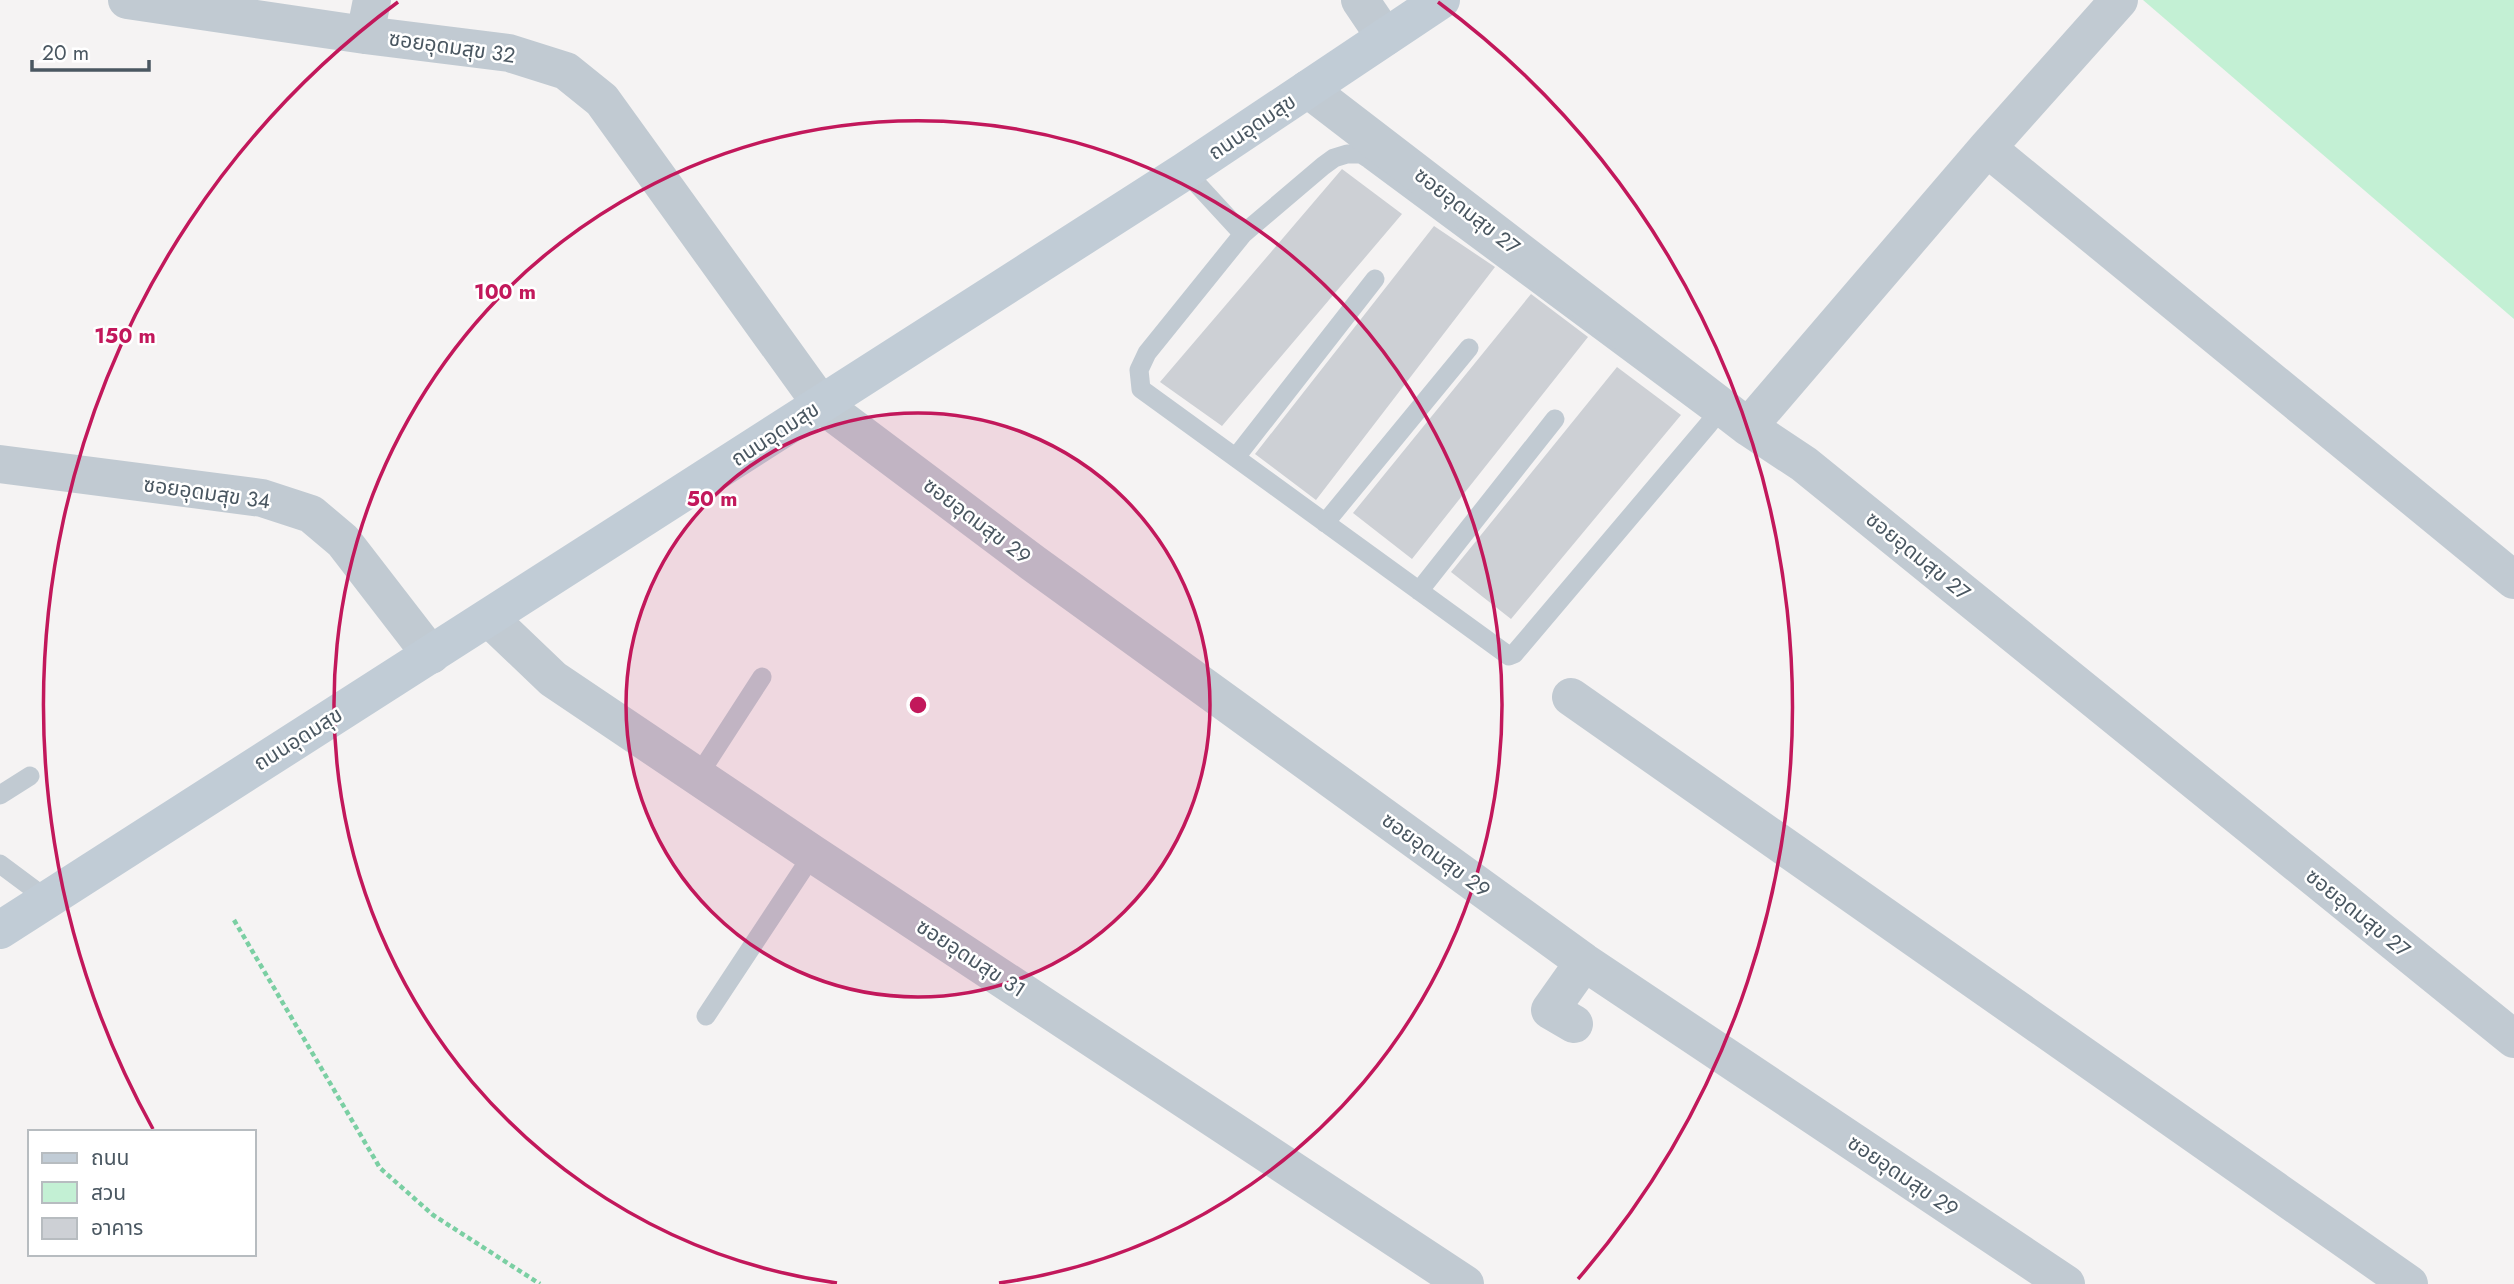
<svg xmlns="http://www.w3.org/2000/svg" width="2514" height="1284" viewBox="0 0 2514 1284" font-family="Jost,'Noto Sans Thai',sans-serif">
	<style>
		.green { fill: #c3f0d4 }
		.building { fill: #cdd0d5 }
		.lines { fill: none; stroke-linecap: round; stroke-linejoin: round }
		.path { stroke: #7bcfa3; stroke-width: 4.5; stroke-dasharray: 5 3.5; stroke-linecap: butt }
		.lane { stroke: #c1cad2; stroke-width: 19 }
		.street { stroke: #c1cad2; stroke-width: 38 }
		.secondary { stroke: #c1ccd6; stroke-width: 38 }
		.ring { fill: none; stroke: #c2185b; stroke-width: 3.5 }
		.labels { text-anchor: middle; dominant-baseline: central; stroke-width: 5; stroke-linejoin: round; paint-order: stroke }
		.street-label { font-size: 21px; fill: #4a5761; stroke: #fff }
		.centre { fill: #c2185b; stroke: #fff; stroke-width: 3.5 }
		.ring-label { font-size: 21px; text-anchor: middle; font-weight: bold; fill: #c2185b; stroke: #fff; stroke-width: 5; stroke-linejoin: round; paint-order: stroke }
	</style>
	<rect width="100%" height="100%" fill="#f5f3f3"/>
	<path class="green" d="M2143,0H2514V319Z"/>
	<path class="building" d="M1342,169L1402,214L1222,426L1160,382Z
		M1434,226L1495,267L1316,500L1255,454Z
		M1531,294L1588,337L1412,559L1353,513Z
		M1617,367L1681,415L1511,619L1451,572Z"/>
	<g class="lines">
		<path class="path" d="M234,920L380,1168L433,1215L540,1284"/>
		<path class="lane" d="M1347,154H1361L1369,159L1710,412L1712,420L1708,425L1514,654L1509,656L1141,389L1139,370L1147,353L1243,234L1323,166L1334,158Z
			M1185,171L1243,234
			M1236,457L1375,279
			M1325,523L1469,348
			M1419,591L1555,419
			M698,776L762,677
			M0,795L30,776
			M0,864L47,899
			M706,1016L813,854"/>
		<path class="street" d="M127,0L365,35L509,53L566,71L602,100L821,404L1033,563L1584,962L2066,1284
			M1360,0L1385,37
			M365,35L372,0
			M1308,89L1748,427L1804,464L2514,1039
			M1987,148L2514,580
			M1748,427L1987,148L2119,0
			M0,464L262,498L311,514L343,541L431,655
			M489,618L553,679L813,854L1465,1284
			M1571,697L2409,1284
			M1574,1024L1550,1010L1584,962"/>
		<path class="secondary" d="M0,930L1185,171L1441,0"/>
	</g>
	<circle cx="918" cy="705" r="292" fill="#c2185b" fill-opacity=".12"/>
	<g class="ring">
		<circle cx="918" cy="705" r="292"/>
		<path d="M837 1283A584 584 0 1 1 999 1283"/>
		<path d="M153 1129A875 875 0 0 1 398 2M1438 2A875 875 0 0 1 1578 1279"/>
	</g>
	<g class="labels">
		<g class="street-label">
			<text transform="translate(452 47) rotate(8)">ซอยอุดมสุข 32</text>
			<text transform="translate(1252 127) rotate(-34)">ถนนอุดมสุข</text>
			<text transform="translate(1467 211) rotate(38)">ซอยอุดมสุข 27</text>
			<text transform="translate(775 434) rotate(-33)">ถนนอุดมสุข</text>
			<text transform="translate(207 493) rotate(8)">ซอยอุดมสุข 34</text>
			<text transform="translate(977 521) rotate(37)">ซอยอุดมสุข 29</text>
			<text transform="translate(1918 556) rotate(39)">ซอยอุดมสุข 27</text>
			<text transform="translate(298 739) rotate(-32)">ถนนอุดมสุข</text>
			<text transform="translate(1436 855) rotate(36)">ซอยอุดมสุข 29</text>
			<text transform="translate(2358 913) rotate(39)">ซอยอุดมสุข 27</text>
			<text transform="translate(971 958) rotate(33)">ซอยอุดมสุข 31</text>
			<text transform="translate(1903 1176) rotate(34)">ซอยอุดมสุข 29</text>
		</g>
	</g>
	<circle cx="918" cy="705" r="10" class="centre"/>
	<g class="ring-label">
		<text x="505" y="299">100 m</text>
		<text x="125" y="343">150 m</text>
		<text x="712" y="506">50 m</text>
	</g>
	<rect x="28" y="1130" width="228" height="126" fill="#ffffff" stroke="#b7bcc0" stroke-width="2"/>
	<rect x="42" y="1153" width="35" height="10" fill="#c1ccd6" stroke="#b7bcc0" stroke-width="2"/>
	<text x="91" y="1165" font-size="21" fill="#4a5761">ถนน</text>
	<rect x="42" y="1182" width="35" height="21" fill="#c3f0d4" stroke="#b7bcc0" stroke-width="2"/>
	<text x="91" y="1200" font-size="21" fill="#4a5761">สวน</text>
	<rect x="42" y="1218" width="35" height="21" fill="#cdd0d5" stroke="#b7bcc0" stroke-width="2"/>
	<text x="91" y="1235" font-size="21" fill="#4a5761">อาคาร</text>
	<path d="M32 60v10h117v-10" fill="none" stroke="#4a5761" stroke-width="3.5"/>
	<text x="42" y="60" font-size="21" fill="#4a5761" stroke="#ffffff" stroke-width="5" paint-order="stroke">20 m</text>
</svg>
